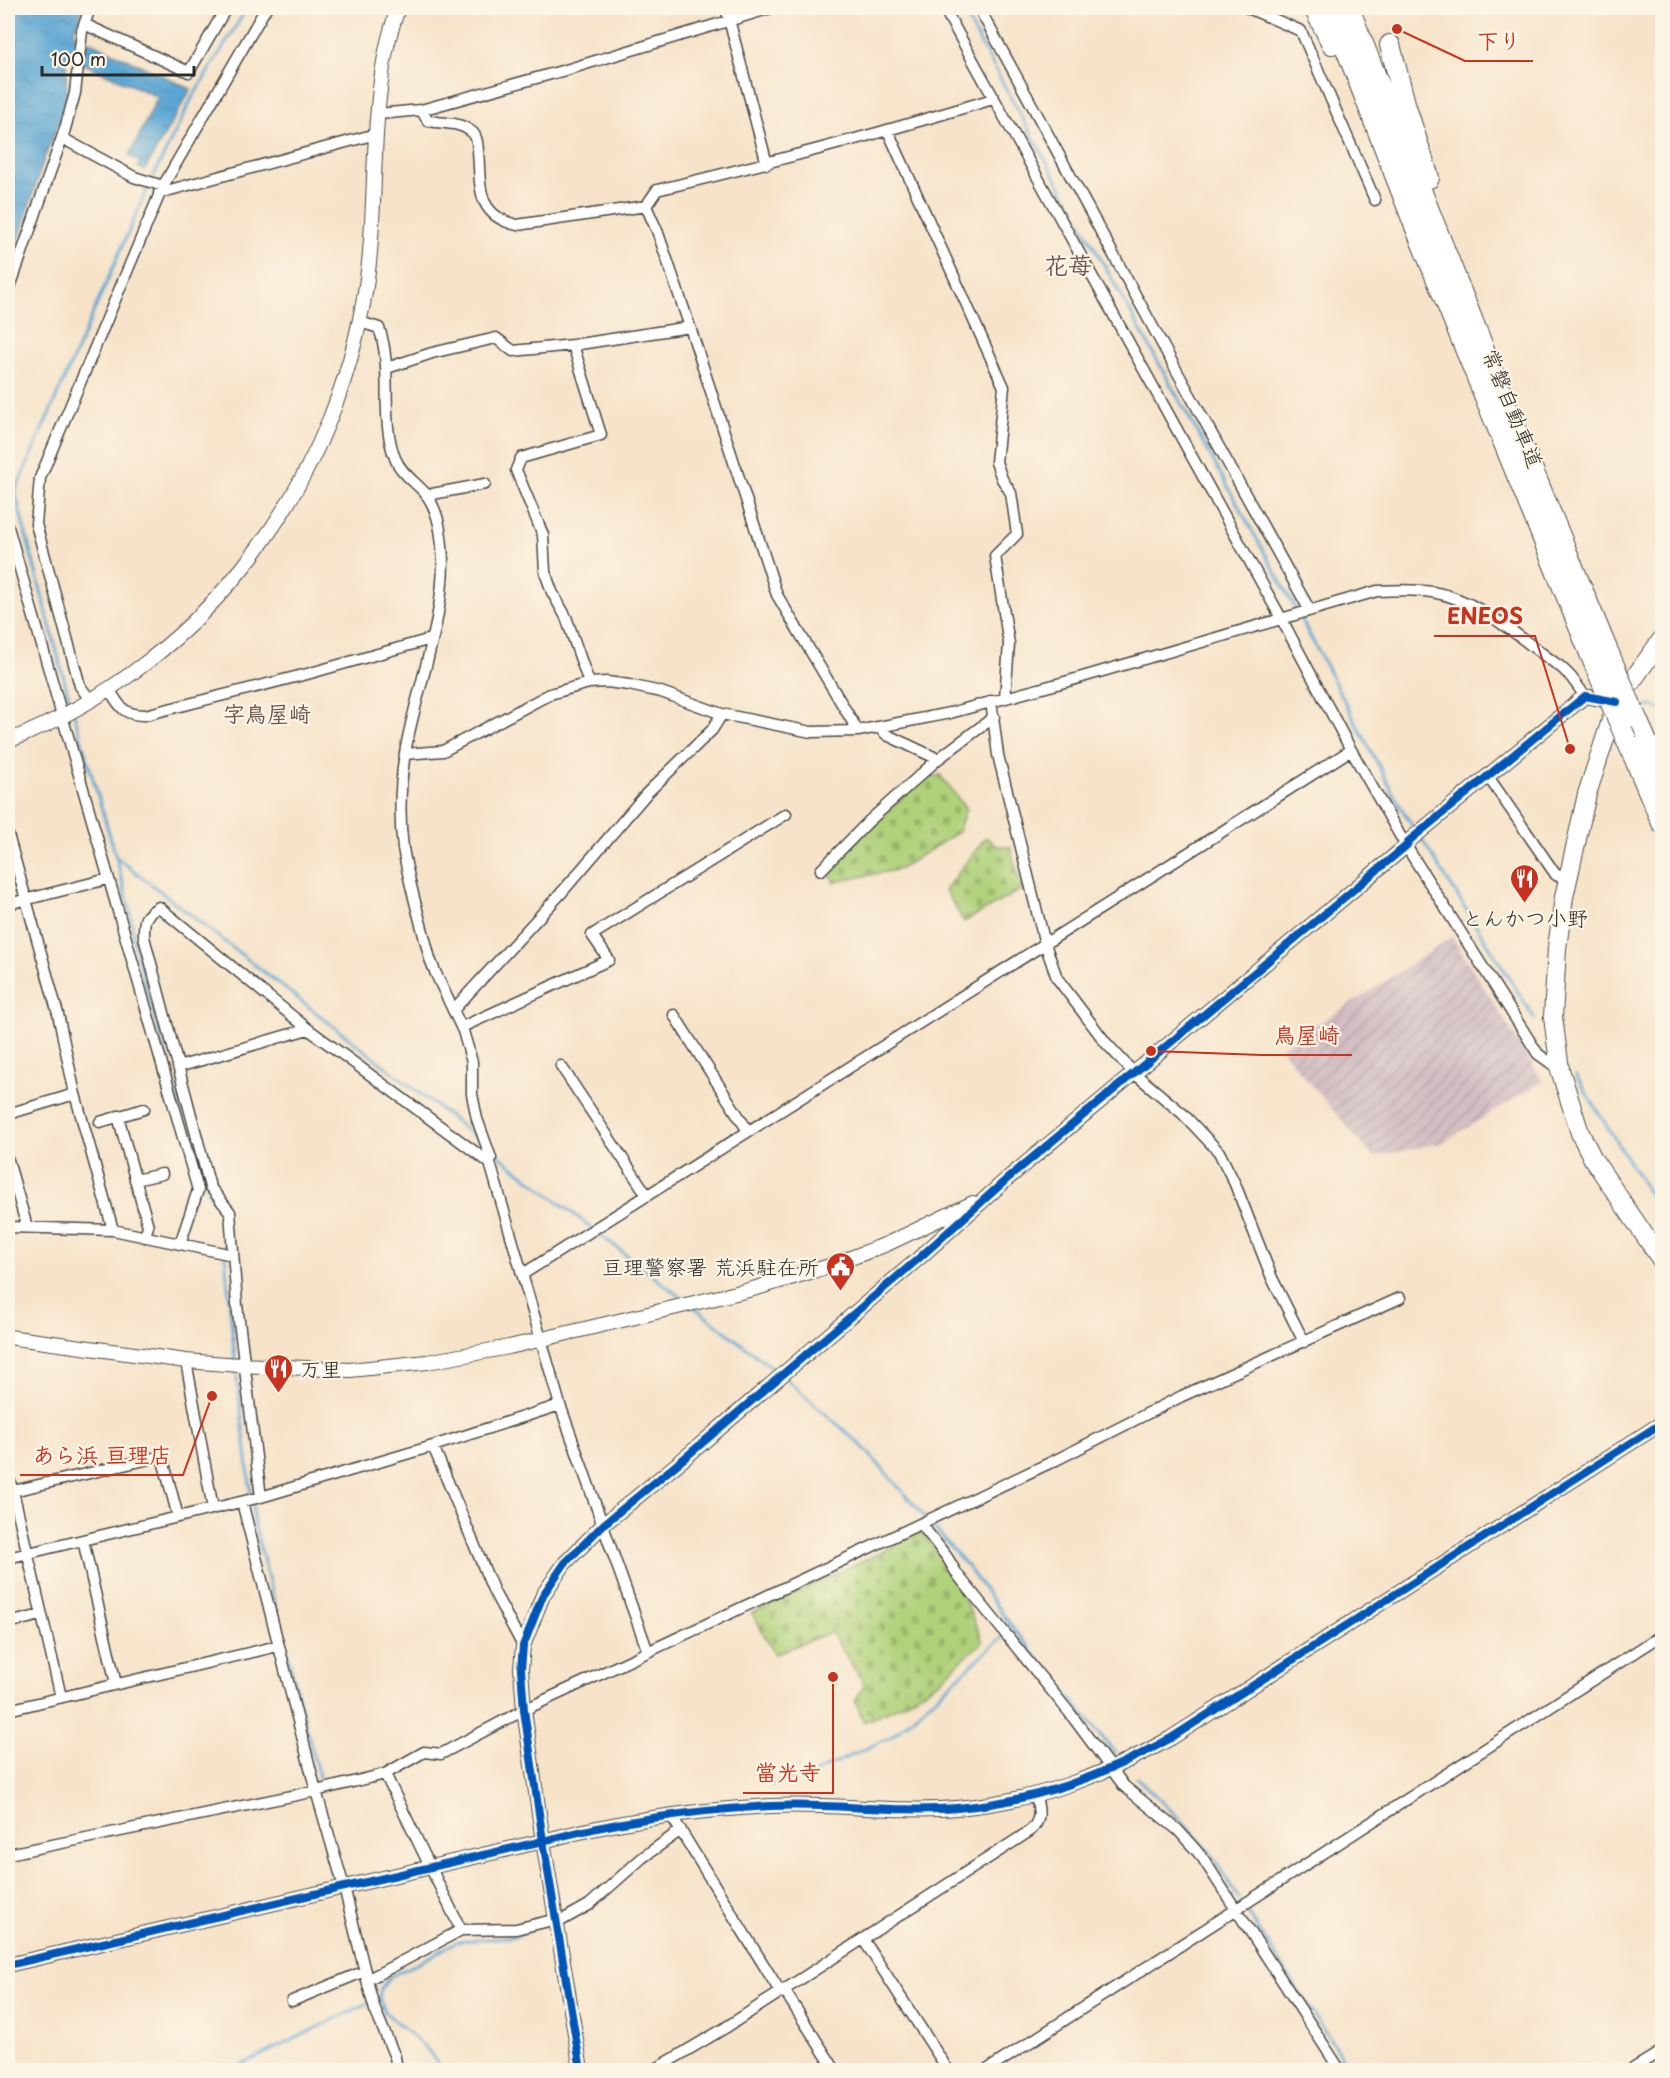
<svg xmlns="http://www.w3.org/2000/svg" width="1670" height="2078" viewBox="0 0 1670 2078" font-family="'Playpen Sans','Klee One',sans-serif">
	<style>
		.industrial { fill: url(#industrial-furrows) }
		.cemetery { fill: url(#cemetery-stones); stroke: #6d7e52; stroke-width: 1.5 }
		.water { fill: url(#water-ripples); stroke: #43687f; stroke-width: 1.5 }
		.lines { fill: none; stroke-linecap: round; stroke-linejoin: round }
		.stream { stroke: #5ba6d3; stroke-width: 3 }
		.minor-casing { stroke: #494743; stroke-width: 13 }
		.tertiary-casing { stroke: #494743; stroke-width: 16 }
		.primary-casing { stroke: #494743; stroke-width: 20 }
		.motorway-casing { stroke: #494743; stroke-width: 22 }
		.minor { stroke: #fff; stroke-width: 10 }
		.tertiary { stroke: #fff; stroke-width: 14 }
		.primary { stroke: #fff; stroke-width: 18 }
		.motorway { stroke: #fff; stroke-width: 20 }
		.motorway-bridge-casing { stroke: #494743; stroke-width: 22; stroke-linecap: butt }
		.motorway-bridge { stroke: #fff; stroke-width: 20 }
		.cycleway-casing { stroke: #fcf5e5; stroke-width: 11 }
		.cycleway { stroke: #0057b8; stroke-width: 8 }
		.labels { text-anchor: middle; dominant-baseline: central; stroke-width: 4.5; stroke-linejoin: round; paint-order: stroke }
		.street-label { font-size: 21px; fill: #2b2b2b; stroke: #fcf5e5 }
		.poi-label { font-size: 21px; fill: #2b2b2b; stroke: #fcf5e5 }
		.neighbourhood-label { font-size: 22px; font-weight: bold; fill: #6e524f; stroke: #fcf5e5 }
		.quarter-label { font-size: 24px; font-weight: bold; fill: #6e524f; stroke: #fcf5e5 }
		.leader { fill: none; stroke: #c8321e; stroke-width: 2 }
		.callout-dot { fill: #c8321e; stroke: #fcf5e5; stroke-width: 2 }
		.callout-label { font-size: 22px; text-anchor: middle; font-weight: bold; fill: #c8321e; stroke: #fcf5e5; stroke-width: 4.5; stroke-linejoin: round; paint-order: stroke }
	</style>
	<defs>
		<pattern id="industrial-furrows" width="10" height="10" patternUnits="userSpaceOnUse" patternTransform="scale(1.5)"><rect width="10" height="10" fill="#d2bec3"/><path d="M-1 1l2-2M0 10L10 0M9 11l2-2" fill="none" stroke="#b4a3a8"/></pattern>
		<pattern id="cemetery-stones" width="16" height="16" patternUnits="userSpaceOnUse" patternTransform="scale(1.5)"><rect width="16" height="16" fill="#afd179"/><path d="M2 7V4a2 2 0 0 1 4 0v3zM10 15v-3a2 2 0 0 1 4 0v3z" fill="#97b469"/></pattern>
		<pattern id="water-ripples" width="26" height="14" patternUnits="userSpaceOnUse" patternTransform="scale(1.5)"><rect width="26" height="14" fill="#5ba6d3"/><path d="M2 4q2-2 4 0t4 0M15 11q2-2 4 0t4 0" fill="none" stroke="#4b87ab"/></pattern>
	</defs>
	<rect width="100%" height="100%" fill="#fcf5e5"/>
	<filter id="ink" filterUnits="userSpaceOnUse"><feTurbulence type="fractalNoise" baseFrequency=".0167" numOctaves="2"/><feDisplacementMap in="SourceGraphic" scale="12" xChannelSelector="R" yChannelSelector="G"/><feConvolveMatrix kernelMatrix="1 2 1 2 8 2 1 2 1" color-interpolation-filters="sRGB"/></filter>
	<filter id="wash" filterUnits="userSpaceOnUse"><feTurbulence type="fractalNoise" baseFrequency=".008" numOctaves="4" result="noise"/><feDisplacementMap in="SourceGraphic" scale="24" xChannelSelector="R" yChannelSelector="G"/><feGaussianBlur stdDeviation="1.35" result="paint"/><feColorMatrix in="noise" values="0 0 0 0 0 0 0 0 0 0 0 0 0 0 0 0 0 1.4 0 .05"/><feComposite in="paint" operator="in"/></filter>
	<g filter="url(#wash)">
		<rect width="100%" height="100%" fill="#f6e3c9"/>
		<path class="industrial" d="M1452,937L1543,1081L1442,1143L1373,1157L1280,1048L1377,987Z"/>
		<path class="cemetery" d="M940,775L966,809L958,832L900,869L834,882L827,870L923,778Z
			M986,837L996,846L1010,847L1022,889L964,922L945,890Z
			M921,1533C953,1568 965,1600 983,1642L963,1659L940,1681L901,1705L864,1722L855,1700L865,1685L831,1632L775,1654L752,1613Z"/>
		<path class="water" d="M8,8H83L73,34L191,89L144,171L138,167L140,162L129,156L158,97L66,56L67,103L44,159L19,239L8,261Z"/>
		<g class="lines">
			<path class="stream" d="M961,8L1297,611
				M152,179L191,100L247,8
				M8,485L15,493L71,705
				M15,492L149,185
				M1300,617L1400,806L1415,830
				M1646,707L1655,706L1662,710
				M74,714L116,857L481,1141
				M1421,838L1535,1019
				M116,857L131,915L134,943L204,1189L214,1200
				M1576,1076L1662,1215
				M493,1151L684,1300
				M220,1207L227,1233L225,1250
				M225,1256L235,1360
				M694,1307L779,1373
				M236,1370L251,1493
				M784,1377L863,1447L926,1518
				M253,1503V1519L321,1785
				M930,1523L966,1565L1013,1628L1115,1753
				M1137,1778L1186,1825L1211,1854L1239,1899
				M772,1785L814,1773L891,1737L1003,1637
				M648,1848L669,1832
				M1246,1910L1350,2070
				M379,1999L385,2012L428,2050L442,2070
				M375,2000L379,1999L381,1988L391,1976L419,1963L456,1942L516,1936L529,1931
				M231,2070L368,2003"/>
		</g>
	</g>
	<g filter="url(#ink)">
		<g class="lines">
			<defs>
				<path id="minor" d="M726,8L767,164
					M944,8L1281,618L1351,750L1406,846L1538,1054L1559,1069
					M979,8L1179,375L1309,609
					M1248,8L1301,31L1375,200
					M84,24L189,72L226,8
					M421,110L428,121C441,123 458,122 469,130C477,134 477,142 478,150C481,186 475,215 517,225L646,206L658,233L690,327L777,595L858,731
					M378,114L421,110L569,69L771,8
					M888,131L1004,387L996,462L1002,479L1011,493L1017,534L995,556L1009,644L1005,698
					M62,138L134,177L163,186L40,478L36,524L80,686L91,701
					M163,186L266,8
					M159,193L376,134
					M646,206L657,190C770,163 882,133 993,99
					M8,293L65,129L75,93L82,31L90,8
					M360,322L379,328C394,370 379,417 395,458C400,472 415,482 424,492C440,510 442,539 443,561C443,627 416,689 405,753C400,784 399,817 403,848C409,885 421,922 430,959L436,974L463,1031L472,1062V1094L477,1119L491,1158L490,1163L560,1405L648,1652
					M573,345L690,327
					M387,368L432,353L496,338L513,351L573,345L601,435L521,458L516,470L543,535L545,572L552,592L566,617L589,683
					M427,495L485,484
					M8,527L198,1190L180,1244
					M109,689C120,707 123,715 145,715L307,674L431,639
					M991,701L998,755L1045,944L1057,978L1106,1043L1134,1073L1183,1114L1219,1152L1235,1184L1272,1278L1304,1342
					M878,727L887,735L938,759
					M405,754L443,751L550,694L589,683L607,682L629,685L661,692L722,714L811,732L858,731L950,713L1072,680L1377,591C1395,590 1414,589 1432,592C1482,600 1522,641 1562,668L1571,677L1585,696
					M1487,775L1556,875L1567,877
					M8,835L58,1014L75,1094L113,1230
					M821,870L869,821L938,759L994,717
					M8,904L108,879
					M454,1009L563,891L647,793L712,730L722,714
					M674,1015L748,1131
					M462,1027L609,960L592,935L786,814
					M561,1066L647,1195
					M178,1067L308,1029
					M8,1114L75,1094
					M118,1116L148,1226L145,1237
					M100,1122L144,1109
					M8,1160L27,1227
					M135,1180L162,1174
					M8,1227L113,1230L233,1255
					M523,1274L1351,750
					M186,1361L213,1509
					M433,1446L494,1592L523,1646
					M8,1476L13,1491L61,1697
					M13,1491L162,1456L178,1517
					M261,1497L237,1305L230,1212L210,1187L144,937C144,920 143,916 159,907L308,1029L490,1163
					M242,1502L316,1791L344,1887L370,1992L375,2010L395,2057L397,2070
					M921,1524L947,1557L957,1574L1069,1712L1124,1786L1178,1830L1202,1857L1340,2070
					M83,1540L116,1684
					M8,1558L261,1497L433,1446L560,1405
					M8,1623L41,1615
					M8,1710L278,1646
					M385,1774L461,1930
					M671,1815L781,1993
					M8,1854L316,1791L385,1774L424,1752L441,1754L524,1710L1056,1460L1182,1396L1400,1298
					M557,1923L589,1905L642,1858L681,1830
					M863,1939L948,2070
					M367,1980L461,1930L516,1929L557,1919
					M784,1990L835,2070
					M292,2001L365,1971
					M654,2070L725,2028L1030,1831C1042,1820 1039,1810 1036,1796
					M987,2070L1662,1635
					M1631,2070L1662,2051"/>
				<path id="tertiary" d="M8,741C208,662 345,477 369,263C376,194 372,124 385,56C388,39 393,23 398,8
					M8,1337L186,1361L240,1365L350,1370L427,1362L509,1347L753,1289L830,1266L887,1244L973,1203
					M8,1965L543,1841C617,1821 694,1810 771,1806C832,1803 896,1813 957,1808C1035,1801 1102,1777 1171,1738L1662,1423
					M581,2070L543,1841L524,1710L521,1669L523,1646L543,1595L565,1563L604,1524L687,1456L918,1259L1007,1179L1406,846L1410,840L1585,696L1615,702"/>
				<path id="primary" d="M1662,639L1617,702L1587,794L1564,897L1557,948L1553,1017L1560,1070L1580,1133L1593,1159L1662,1261"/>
				<path id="motorway" d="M1314,8L1332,44
					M1330,8L1414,224L1591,656
					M1349,8L1508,410L1607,649
					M1390,45L1406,107L1429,178
					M1636,717L1662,776
					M1627,741L1662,823"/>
			</defs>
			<use href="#minor" class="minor-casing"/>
			<use href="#tertiary" class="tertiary-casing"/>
			<use href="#primary" class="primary-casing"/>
			<use href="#motorway" class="motorway-casing"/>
			<use href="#minor" class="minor"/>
			<use href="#tertiary" class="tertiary"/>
			<use href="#primary" class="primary"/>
			<use href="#motorway" class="motorway"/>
			<defs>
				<path id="motorway-bridge" d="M1607,649L1636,717
					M1591,656L1627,741"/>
			</defs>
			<use href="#motorway-bridge" class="motorway-bridge-casing"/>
			<use href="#motorway-bridge" class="motorway-bridge"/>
			<defs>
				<path id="cycleway" d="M8,1965L543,1841C617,1821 694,1810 771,1806C832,1803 896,1813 957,1808C1035,1801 1102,1777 1171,1738L1662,1423
					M581,2070L543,1841L524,1710L521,1669L523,1646L543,1595L565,1563L604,1524L687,1456L918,1259L1007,1179L1406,846L1410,840L1585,696L1617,702"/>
			</defs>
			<use href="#cycleway" class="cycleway-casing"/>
			<use href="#cycleway" class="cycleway"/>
		</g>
	</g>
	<defs>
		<symbol id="restaurant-pin" viewBox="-11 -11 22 30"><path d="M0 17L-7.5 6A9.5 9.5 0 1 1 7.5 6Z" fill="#c8321e" stroke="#fcf5e5"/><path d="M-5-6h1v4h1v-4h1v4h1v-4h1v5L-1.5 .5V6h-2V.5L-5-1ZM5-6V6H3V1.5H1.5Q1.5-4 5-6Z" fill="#fff"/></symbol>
		<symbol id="civic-pin" viewBox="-11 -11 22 30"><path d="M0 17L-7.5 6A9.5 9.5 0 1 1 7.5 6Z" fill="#c8321e" stroke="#fcf5e5"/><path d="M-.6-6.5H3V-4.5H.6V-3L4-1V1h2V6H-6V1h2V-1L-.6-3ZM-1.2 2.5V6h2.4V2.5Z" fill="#fff"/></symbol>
	</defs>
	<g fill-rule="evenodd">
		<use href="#restaurant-pin" x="1508" y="862" width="33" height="45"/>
		<use href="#civic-pin" x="824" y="1250" width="33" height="45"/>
		<use href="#restaurant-pin" x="262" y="1352" width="33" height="45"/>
	</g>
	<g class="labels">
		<g class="street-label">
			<text transform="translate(1514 408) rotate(68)">常磐自動車道</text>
		</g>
		<g class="poi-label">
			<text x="1525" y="917">とんかつ小野</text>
			<text x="819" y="1266" text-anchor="end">亘理警察署 荒浜駐在所</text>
			<text x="300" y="1368" text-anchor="start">万里</text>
		</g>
		<g class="neighbourhood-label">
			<text x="267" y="712">字鳥屋崎</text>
		</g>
		<g class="quarter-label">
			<text x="1068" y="264">花苺</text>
		</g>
	</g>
	<path class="leader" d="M1397 29L1465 61H1533M1570 749L1535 636H1434M1151 1051L1262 1055H1352M212 1396L183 1475H20M833 1677L833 1793H743"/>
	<g class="callout-dot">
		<circle cx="1397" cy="29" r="6"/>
		<circle cx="1570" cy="749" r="6"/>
		<circle cx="1151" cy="1051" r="6"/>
		<circle cx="212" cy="1396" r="6"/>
		<circle cx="833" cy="1677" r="6"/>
	</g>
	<g class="callout-label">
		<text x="1499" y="49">下り</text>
		<text x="1485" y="624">ENEOS</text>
		<text x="1307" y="1043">鳥屋崎</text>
		<text x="102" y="1463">あら浜 亘理店</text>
		<text x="788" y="1780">當光寺</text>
	</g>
	<rect width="1670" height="2078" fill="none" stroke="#fcf5e5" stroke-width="30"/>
	<path d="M42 66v9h152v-9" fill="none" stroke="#2b2b2b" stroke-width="3"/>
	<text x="51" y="66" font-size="18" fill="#2b2b2b" stroke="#fcf5e5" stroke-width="4.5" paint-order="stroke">100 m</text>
</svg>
